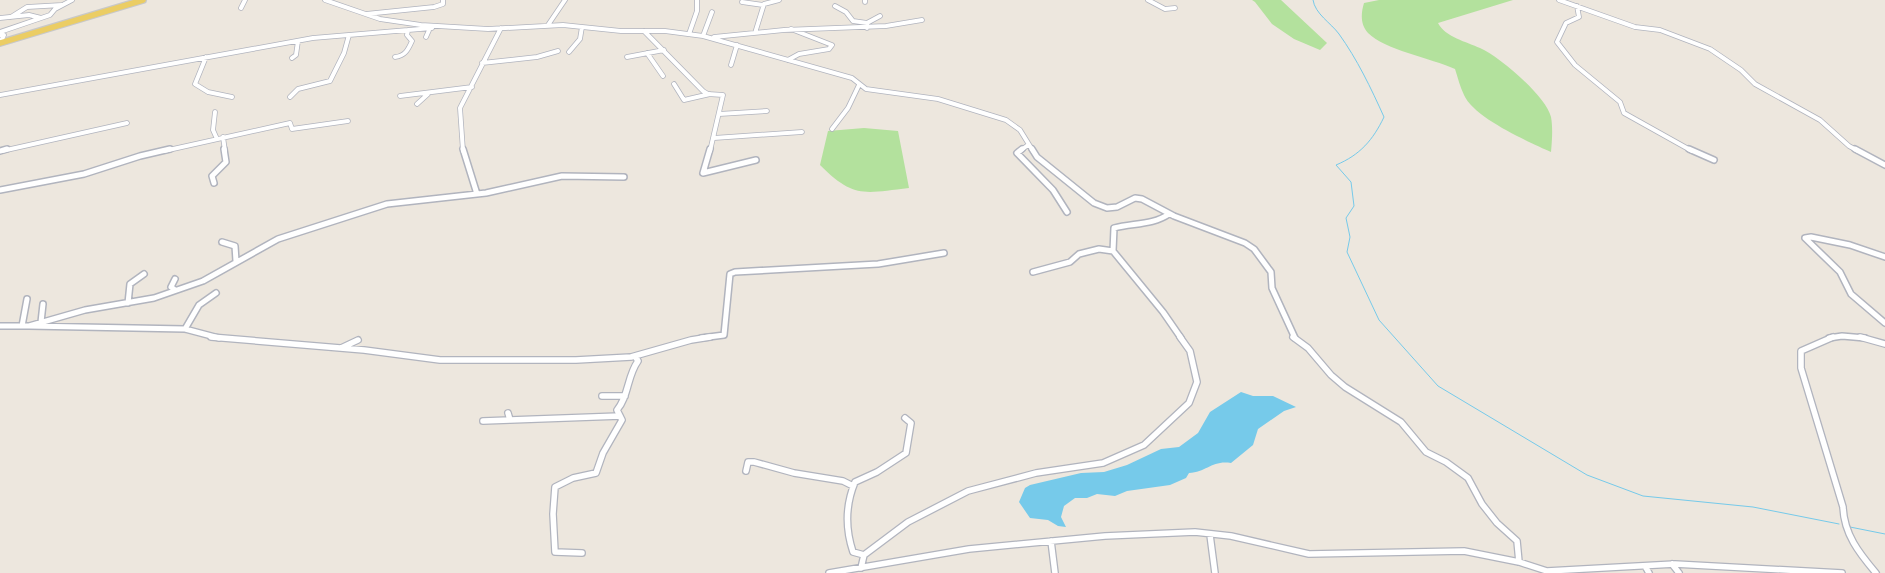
<svg xmlns="http://www.w3.org/2000/svg" width="1885" height="573" viewBox="0 0 1885 573" font-family="Mulish,sans-serif">
	<style>
		.green { fill: #b3e19d }
		.water { fill: #76caea }
		.lines { fill: none; stroke-linecap: round; stroke-linejoin: round }
		.stream { stroke: #76caea; stroke-width: 1 }
		.minor-far2-casing { stroke: #b1b4be; stroke-width: 5.5 }
		.minor-far1-casing { stroke: #b1b4be; stroke-width: 8 }
		.minor-casing { stroke: #b1b4be; stroke-width: 8 }
		.primary-casing { stroke: #c8c8c8; stroke-width: 8 }
		.minor-far2 { stroke: #fff; stroke-width: 4 }
		.minor-far1 { stroke: #fff; stroke-width: 5 }
		.minor { stroke: #fff; stroke-width: 5.5 }
		.primary { stroke: #ebcd64; stroke-width: 5.5 }
	</style>
	<rect width="100%" height="100%" fill="#ede7de"/>
	<path class="green" d="M1252,0H1281L1327,43L1320,50L1294,39L1272,24L1255,2Z
		M1379,0H1513L1438,23C1445,37 1467,42 1480,48C1500,57 1546,96 1551,117C1553,128 1552,141 1551,152C1529,142 1474,118 1464,95C1460,87 1458,78 1455,69C1431,58 1385,50 1368,33C1360,24 1361,13 1364,3Z
		M864,128L898,131L909,188C864,193 854,199 820,165L828,131Z"/>
	<path class="water" d="M1241,392L1253,396H1273L1296,407L1284,411L1258,429L1253,445L1231,463C1212,460 1207,472 1189,473L1186,478L1170,485L1127,491L1115,496L1097,494L1087,498H1075L1064,506L1061,517L1066,527L1058,526L1048,520L1030,518L1019,502L1025,488L1030,485L1081,473L1104,472L1127,465L1161,449L1179,447L1198,433L1210,412Z"/>
	<g class="lines">
		<path class="stream" d="M1313,0C1315,14 1331,23 1339,34C1357,59 1371,88 1384,117C1373,140 1360,155 1336,165L1351,182L1354,206L1346,218L1350,237L1347,252L1379,320L1438,386L1587,475L1643,496L1753,507L1839,524
			M1850,527L1885,534"/>
		<defs>
			<path id="minor-far2" d="M325,0L380,19L421,25L488,29L563,25L621,31H665L703,36L852,78L866,89L938,99L1006,120L1020,130L1033,151
				M865,0V2
				M1148,0L1165,9L1175,8
				M1559,0L1635,27L1660,30L1710,49L1741,70L1755,84L1820,120L1849,146L1858,151
				M742,2L763,5
				M835,6L846,12L853,21L867,23V28
				M1577,6L1579,17L1566,23L1557,42L1575,65L1620,102L1624,113L1692,151
				M241,8L245,0
				M366,14L434,7L443,4V0
				M11,17L27,7L62,5
				M0,18L29,15L41,18
				M867,23L880,16
				M548,25L565,0
				M644,31L703,91L708,94L723,95L710,151
				M0,32L50,15L55,9L72,0
				M755,33L764,4L779,0
				M689,34L697,11V0
				M0,35H4L2,39
				M703,36L712,12
				M426,37L430,28
				M714,37L784,30L886,26L922,20
				M569,52L580,39L582,27
				M647,53L663,76
				M206,57L195,84L208,92L232,97
				M395,57C405,56 408,50 412,41L407,35L408,30
				M627,57L664,50
				M292,58L296,55L298,41
				M788,60L799,54L829,49L832,45L791,29
				M482,63L537,57L558,51
				M731,65L737,45
				M674,84L684,100L710,94
				M0,95L313,38L432,28
				M400,96L472,87
				M290,97L298,89L330,81L344,53L349,35
				M417,104L428,94
				M215,112L213,130L217,139
				M719,114L767,111
				M832,129L848,108L859,85
				M223,137L225,151
				M714,138L802,132
				M2,151L127,123
				M164,151L290,123L292,129L348,121
				M463,151L460,108L501,28
				M1020,151L1028,145"/>
			<path id="minor-far1" d="M463,149L477,194
				M710,149L703,173L756,160
				M1022,149L1017,153L1053,190L1067,212
				M1032,149L1037,157L1094,203L1107,208L1117,207L1135,198L1142,199L1174,216L1245,243L1254,249L1271,272L1272,288L1295,338
				M1689,149L1714,160
				M1855,149L1885,165
				M0,151L7,149
				M214,183L212,176L226,162L224,149
				M0,190L84,174L140,156L170,149
				M1169,214C1153,225 1133,223 1114,228L1113,251L1163,312L1181,338
				M222,242L235,246L236,261
				M1885,257L1850,245L1811,237L1805,238L1840,272L1851,294L1885,323
				M1033,272L1070,262L1079,254L1099,249L1113,251
				M175,279L171,287L175,290
				M128,303L130,284L144,274
				M41,322L43,304
				M0,326H29L85,310L154,298L203,281L278,239L387,204L486,193L562,176L624,177
				M22,326L27,299
				M29,326L185,329L219,338
				M185,329L199,305L216,293
				M701,338L724,335L730,274L735,272L878,264L944,253
				M1829,338L1842,336L1865,338"/>
			<path id="minor" d="M211,337L364,350L440,360H576L631,357L691,340L710,337
				M1293,337L1308,348L1331,375L1345,387L1401,422L1426,452L1446,462L1468,478L1482,504L1497,523L1517,541L1519,562
				M1833,337L1801,351V368L1843,507C1844,534 1859,553 1876,573
				M1860,337L1885,344
				M341,348L358,340
				M602,396H625
				M508,413L510,420L620,416
				M483,421L510,420
				M746,471L748,462H754L794,473L843,481L853,486
				M1210,535L1215,573
				M1051,541L1055,573
				M582,553L555,552L553,514L555,487L573,478L596,473L603,453L622,420L617,410C629,396 627,376 638,361L635,356
				M864,555L853,552C845,528 845,506 855,482L877,472L906,453L911,423L905,418
				M1672,564L1679,573
				M1645,566L1649,573
				M861,568L864,555L908,522L968,491L1036,473L1103,463L1144,445L1189,403L1197,382L1190,351L1180,337
				M829,573L969,549L1105,536L1195,532L1231,536L1309,554L1464,551L1519,562L1547,571L1675,564L1842,573"/>
			<path id="primary" d="M0,43L143,0"/>
		</defs>
		<use href="#minor-far2" class="minor-far2-casing"/>
		<use href="#minor-far1" class="minor-far1-casing"/>
		<use href="#minor" class="minor-casing"/>
		<use href="#primary" class="primary-casing"/>
		<use href="#minor-far2" class="minor-far2"/>
		<use href="#minor-far1" class="minor-far1"/>
		<use href="#minor" class="minor"/>
		<use href="#primary" class="primary"/>
	</g>
</svg>
